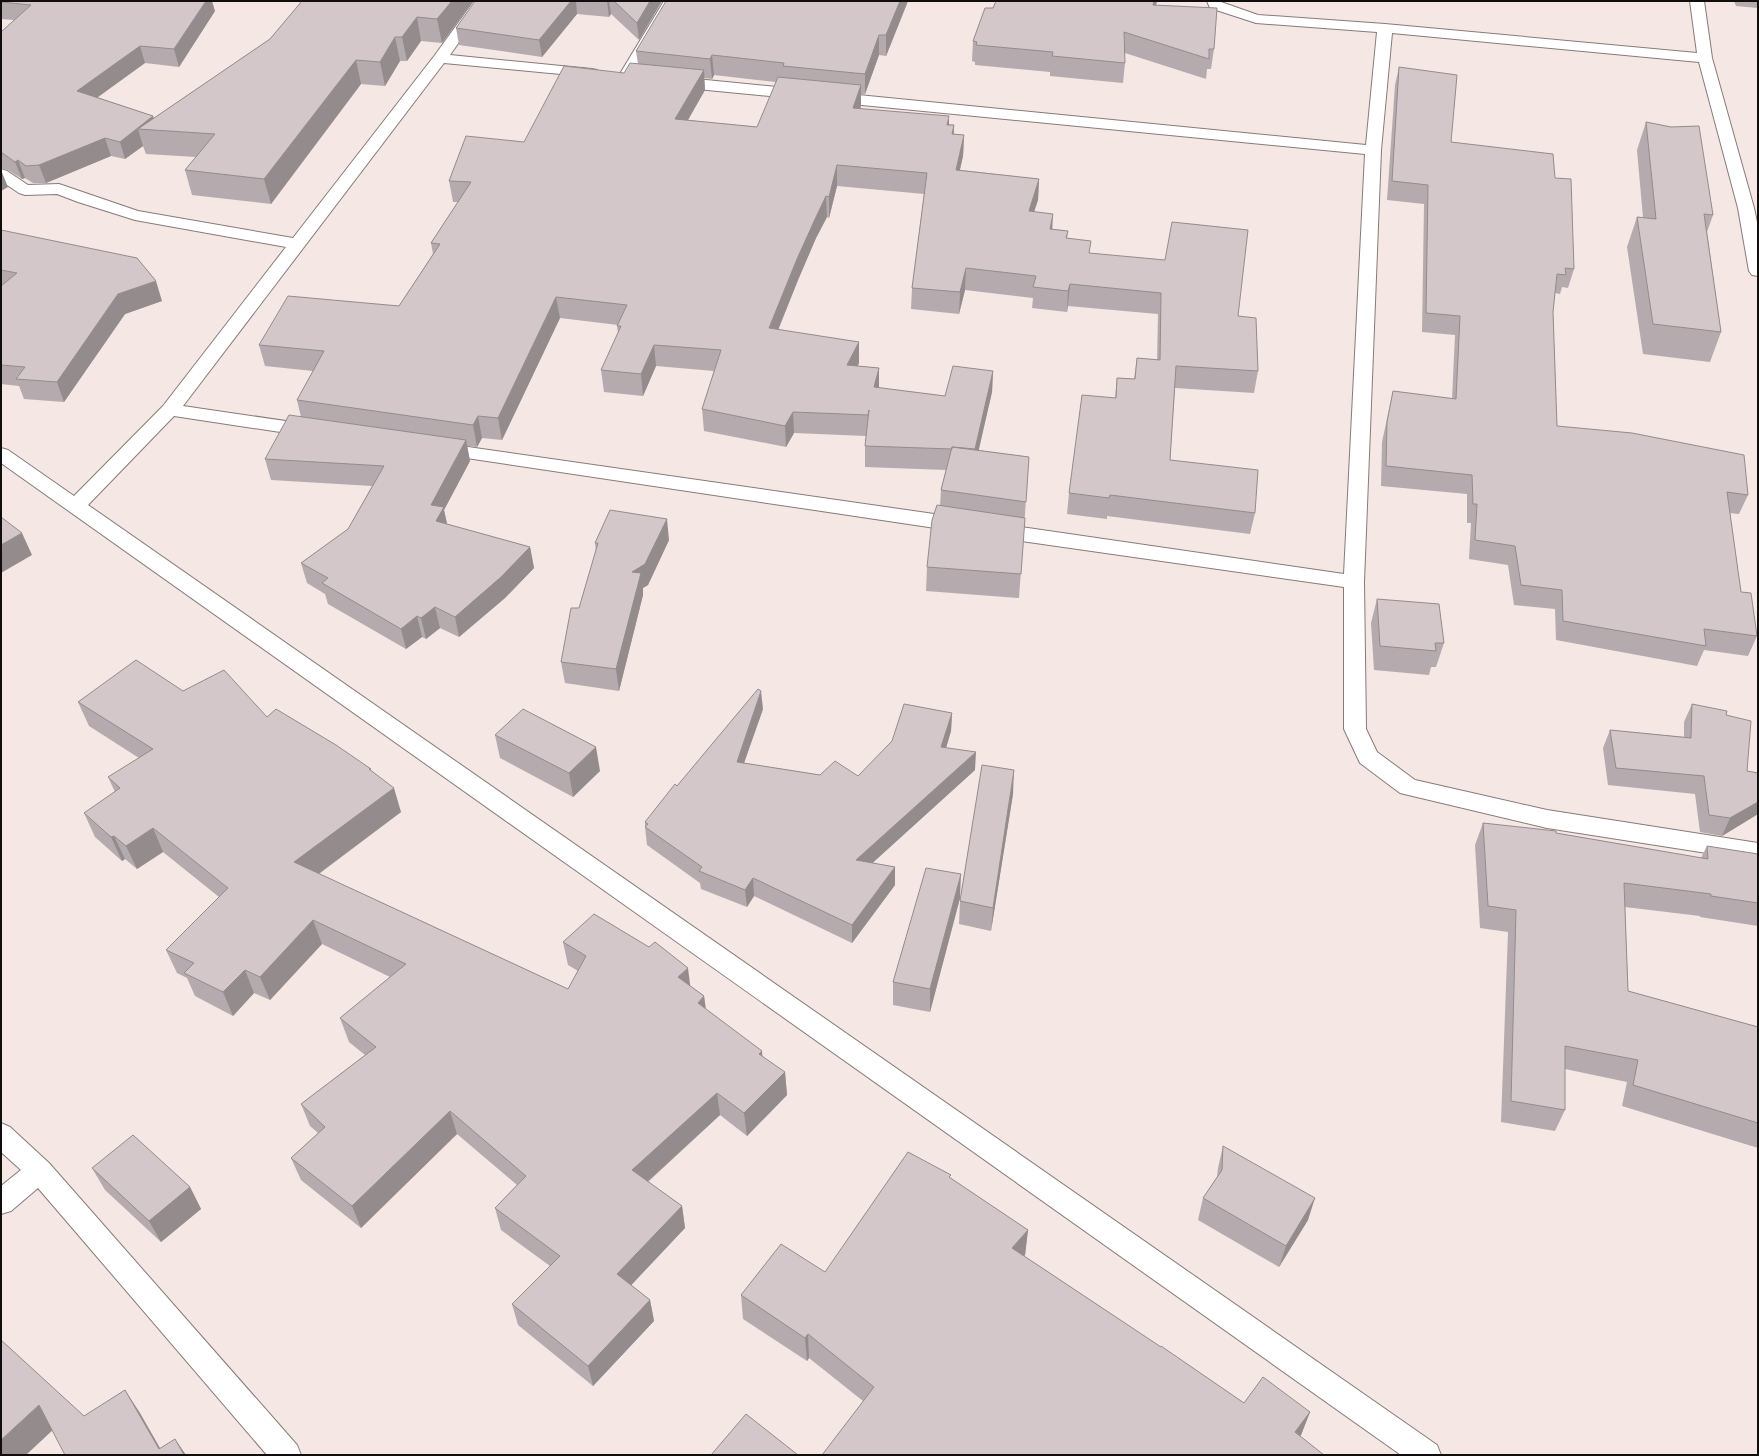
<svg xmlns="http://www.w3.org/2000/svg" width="1759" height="1456" viewBox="0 0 1759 1456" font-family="'Sofia Sans Condensed',sans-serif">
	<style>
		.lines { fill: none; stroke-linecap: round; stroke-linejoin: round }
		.minor-casing { stroke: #877b79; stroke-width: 2 }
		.minor { fill: #fff; fill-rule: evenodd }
		.wall { fill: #b5abae; fill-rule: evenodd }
		.shaded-wall { fill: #948b8d }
		.building { fill: #d3c7ca; stroke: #948b8d }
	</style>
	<rect width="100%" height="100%" fill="#f4e7e4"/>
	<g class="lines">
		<defs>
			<path id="minor" d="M474,1H488L450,55L592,69L597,70L599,73L597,76L592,77L444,63L183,406L313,425L320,427L322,431L320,435L313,437L174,416L88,505L1437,1445L1441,1455H1401L1,463V448L8,450L74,496L163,406L286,247L135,220L78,202L57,194L25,195L19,193L1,181V169L7,171L28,185L59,184L138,211L293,238L435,55Z
				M664,1H678L631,80L626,82L621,80L618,77Z
				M1207,1H1221V2L1258,15L1385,24L1697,53L1690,1H1704L1712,58L1754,208L1758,227V276L1752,275L1749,271L1738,208L1699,62L1392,33L1381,150L1364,582L1366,729L1377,752L1415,780L1547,810L1758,843V861L1547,828L1400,793L1360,763L1344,729V587L994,537L987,535L984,530L987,525L994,523L1344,574L1365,154L676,87L671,85L668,82L671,79L676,77L1366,145L1377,32L1256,23L1210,8Z
				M440,443L962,518L969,520L972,525L969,530L962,532L433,453L430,449L433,445Z
				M1,1123L10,1127L49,1163L297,1445L301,1455H267L38,1188L11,1211L1,1214V1186L21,1170L1,1152Z"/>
		</defs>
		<use href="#minor" class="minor-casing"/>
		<use href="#minor" class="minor"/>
	</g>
	<path class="wall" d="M1,1L215,11L179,67L145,63L97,97L153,116L154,118L270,39L302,1H473L442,43L421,41L407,61H400L385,86L361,84L271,204L192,195L185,170L196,157L146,154L143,146L125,159L111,156L46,183H33L25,178L22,179L8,170L1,168V32L14,20L1,19Z
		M475,1H662L639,40L611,14L609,17L577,14L542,57L459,45L456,28Z
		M908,1L886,56L879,55L865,94H861V106L860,109L954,125V134L964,135L963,156L960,170L1039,179L1038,200L1034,212L1052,229L1068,231L1067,239L1090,253L1238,316L1258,371L1254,393L1175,388L1170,460L1255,513L1250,534L1107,516V519L1067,514L1069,493L1115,398L1117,378L1134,379L1137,358L1157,360L1158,314L1068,306L1067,312L1032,308L1033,298L965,290L959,314L911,309L912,288L924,194L837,186L829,218L827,217L816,238L798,280L778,330L859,342V363L857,366L879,368V388L945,396L993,371L992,392L978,450L1029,457L1019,598L926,591L927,567L940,506L941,490L946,470L865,467V446L866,436L794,433L786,447L704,431L702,409L714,371L656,366L643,396L604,392L601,370L618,333L617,326L618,325L560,318L502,440L482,438L477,447L467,446L470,461L444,510L447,524L530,547L534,568L505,598L459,637L440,628L426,639L422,637L406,649L328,604L325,594L307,583L301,563L348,529L372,486L271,480L265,459L301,417L297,400L313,371L265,366L259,345L399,306L433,254L431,243L458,202H453L449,181L524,142L638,64L636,51ZM714,75L776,82L757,127L688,120L705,90L704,78L712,79Z
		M996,1H1157L1156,5L1214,49L1211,69H1207L1206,79L1125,53V63L1123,83L1050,76V72L975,65V62L972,61L973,41L993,8Z
		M1734,1H1758V8L1736,6Z
		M1399,67L1451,142L1555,178L1574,269L1568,288L1562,287L1560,294L1555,293L1553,312L1557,426L1748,495L1739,514L1730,513L1741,592L1757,636L1748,656L1704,650L1697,666L1556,640L1555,609L1514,605L1508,565L1469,559L1471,523H1467V494L1381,486L1382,442L1393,391L1452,399L1455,335L1422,332L1424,204L1387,200L1395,85Z
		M1646,122L1671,127L1713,215L1707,232L1721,332L1710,362L1643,354L1627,247L1637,217L1643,218L1637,150Z
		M1,230L162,301L125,314L64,402L24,399L19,386L1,384Z
		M669,540L648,585L643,588V595L619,691L565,683L561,662L579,608L596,552L595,543Z
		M1377,599L1444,643L1436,667H1431L1429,675L1374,670L1371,623Z
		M183,691L267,717L371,769V771L401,812L319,874L568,989L578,971L568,965L563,942L690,986L704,996L706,1009L762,1051V1057L785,1072L787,1095L747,1136L720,1115L648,1182L682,1206L685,1228L631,1285L650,1300L654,1321L593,1386L518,1325L512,1304L550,1266L501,1230L495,1208L517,1185L457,1134L361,1228L301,1180L291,1158L318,1133L310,1126L301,1104L365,1055L349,1042L340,1018L390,977L322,944L270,1000L254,993L233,1016L195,996L187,978L177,973L166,950L219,897L163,852L137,869L125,859L122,861L95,837L84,813L115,792L108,777L139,758L89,726L78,702Z
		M1692,704L1726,715L1747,771L1758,773V814L1722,836L1700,832L1695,794L1608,785L1603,748L1610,730L1684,737V722Z
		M763,709L744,763L820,775L858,776L952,713L951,731L946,748L975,770L872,863L895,867V885L852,943L754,896L747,907L701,889L700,883L647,845L645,827V822L677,786Z
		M495,735L600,771L573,797L500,758Z
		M1013,794L991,931L959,924L960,901Z
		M1483,823L1556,833L1701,858L1707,846L1758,854V926L1700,917V916L1625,907L1628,991L1758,1027V1148L1622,1106L1627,1082L1565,1069V1110L1555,1131L1501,1122L1508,932L1480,928L1475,845Z
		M960,898L930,1012L893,1005V982Z
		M1223,1146L1308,1220L1279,1267L1198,1220L1203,1198L1217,1177L1218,1168Z
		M92,1168L190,1187L201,1209L161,1242L105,1190Z
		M950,1178L1028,1230L1025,1255L1024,1256L1244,1403L1310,1412L1301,1435L863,1401L809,1358L807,1361L743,1319L741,1295L825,1272Z"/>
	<path class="shaded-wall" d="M206,1H212L215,11L179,67L174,49Z
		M452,1H473L442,43L437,19Z
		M571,1H576L577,14L542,57L539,40Z
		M607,1H609L611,14L609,17Z
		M650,1H662L639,40L637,23Z
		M900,1H908L886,56V35Z
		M1154,1H1157L1151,24L1153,5Z
		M417,17L421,41L407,61L402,37Z
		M879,35V55L865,94V74Z
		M395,37L400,61L385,86L380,62Z
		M140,46L145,63L83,108L77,91Z
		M712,55L714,75L712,79L710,59Z
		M356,60L361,84L271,204L264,179Z
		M704,70L705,90L677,139L675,119Z
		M861,85V106L853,129V108Z
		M153,116L157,130L138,129L143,146L125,159L120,142Z
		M949,116V137L947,125Z
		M954,125L953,146L952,134Z
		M964,135L963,156L955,190L956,170Z
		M105,138L111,156L46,183L39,165Z
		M18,160L25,178L22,179L15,162Z
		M837,165V186L829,218V197Z
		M1,170L8,187L1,191Z
		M1039,179L1038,200L1027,232L1029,211Z
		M826,196L827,217L816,238L798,280L770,350L769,328L797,259L816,217Z
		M1053,214L1052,235L1050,229Z
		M966,268L965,290L959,314L960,292Z
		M156,281L162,301L125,314L64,402L57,382L118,294Z
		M1070,284L1068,306L1067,312L1068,291Z
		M556,297L560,318L502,440L498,418Z
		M859,342V363L848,387L847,365Z
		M654,345L656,366L643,396L641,374Z
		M879,368V390L874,387Z
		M993,371L992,392L974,471L975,449Z
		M793,412L794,433L786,447L785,426Z
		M478,416L482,438L477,447L473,425Z
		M466,440L470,461L444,510L448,528L441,541L431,505Z
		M667,519L669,540L648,585L643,588V595L619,691L616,669L632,572Z
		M22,533L32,555L1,573V545Z
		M530,547L534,568L505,598L459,637L455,617Z
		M435,607L440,628L426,639L421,618Z
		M417,616L422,637L406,649L401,629Z
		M761,691L763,709L738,780L737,762Z
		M952,713L951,731L941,765V747Z
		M596,747L600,771L573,797L569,773Z
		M976,752L975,770L856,878V860Z
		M1014,770L1013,794L991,931L993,908Z
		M394,788L401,812L302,886L294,862Z
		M1758,802V814L1722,836L1730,818Z
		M153,828L163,852L137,869L126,846Z
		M114,836L125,859L122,861L111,837Z
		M895,867V885L852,943V925Z
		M961,874L960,898L930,1012V989Z
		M753,878L754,896L747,907L745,890Z
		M313,920L322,944L270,1000L260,977Z
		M688,968L691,992L678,977Z
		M245,970L254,993L233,1016L223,992Z
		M704,996L707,1020L698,1003Z
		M762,1051L764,1074L759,1054Z
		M785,1072L787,1095L747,1136L744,1113Z
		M717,1093L720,1115L636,1192L632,1170Z
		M450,1111L457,1134L361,1228L352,1206Z
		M190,1187L201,1209L161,1242L149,1221Z
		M1315,1198L1308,1220L1279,1267L1286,1246Z
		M682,1206L685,1228L621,1296L617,1274Z
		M1028,1230L1025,1255L1010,1272L1012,1248Z
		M650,1300L654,1321L593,1386L588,1366Z
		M808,1334L809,1358L807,1361L805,1338Z
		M125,1390L140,1413L164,1455L159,1449Z
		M39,1405L56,1427L26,1455H1V1440Z
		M1310,1412L1301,1435L1287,1455L1295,1432Z
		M175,1439L186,1455H184Z"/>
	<path class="building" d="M1,1H206L174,49L140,46L77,91L153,116L120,142L105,138L39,165L26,166L18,160L15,162L1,152V32L31,5L1,2Z
		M302,1H452L437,19L417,17L402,37H395L380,62L356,60L264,179L185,170L215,134L138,129L270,39Z
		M475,1H571L539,40L456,28Z
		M614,1H650L637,23Z
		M666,1H900L886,35H879L865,74L783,66L784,63L712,55L710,59L636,51Z
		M996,1H1154L1153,5L1217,8L1214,49H1209V59L1124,32L1125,63L1052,56L1053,52L976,45L977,42L973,41L985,8H993Z
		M630,63L704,70L675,119L757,127L778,77L861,85L853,108L949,116L947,125H954L952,134L964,135L956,170L1039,179L1029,211L1053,214L1050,229L1068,231L1066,238L1091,241L1089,253L1165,260L1172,222L1248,230L1238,316L1256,318L1258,371L1176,366L1170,460L1258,470L1255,513L1110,495L1109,498L1069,493L1082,395L1116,398L1117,378L1135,379L1137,358L1160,360L1161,293L1070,284L1068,291L1033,287L1036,276L966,268L960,292L912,288L927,173L837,165L829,197L826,196L816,217L797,259L769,328L859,342L847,365L879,368L874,387L945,396L953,366L993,371L975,449L952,447V449L865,446L869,410L868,415L793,412L785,426L702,409L721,350L654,345L641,374L601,370L621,326H617L627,305L556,297L498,418L478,416L473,425L297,400L324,351L259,345L288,296L399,306L440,244L431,243L471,182L449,181L466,136L524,142L564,66L624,73Z
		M1399,67L1457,75L1451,142L1553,154L1555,178L1571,179L1574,269L1565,268L1566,275L1557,274L1553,312L1557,426L1632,433L1744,455L1748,495L1727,492L1741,592L1751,593L1757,636L1704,629L1706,646L1563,621L1562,590L1521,585L1515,546L1475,540L1477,504H1473L1472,475L1386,466L1387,422L1393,391L1456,399L1460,316L1426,313L1428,185L1392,181Z
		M1646,122L1671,127L1699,126L1713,215L1704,214L1721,332L1653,324L1637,217L1656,219Z
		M1,230L137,258L156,281L118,294L57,382L16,379L25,367L1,365V286L17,273L1,270Z
		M289,415L466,440L431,505L444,507L436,521L530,547L501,577L455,617L435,607L421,618L417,616L401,629L322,583L328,578L301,563L348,529L384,466L265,459Z
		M952,447L1029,457L1026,502L941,490Z
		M937,505L1025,518L1021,574L927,567L932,520Z
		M610,510L667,519L645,564L632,572L641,573L616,669L561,662L571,608H579L598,543H595Z
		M1,517L22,533L1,545Z
		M1377,599L1439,604L1444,643H1435L1436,651L1380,646Z
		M136,660L183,691L224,670L267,717L276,709L336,745L371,769H369L394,788L294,862L568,989L586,956L563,942L594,914L649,947L655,942L688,968L678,977L704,996L698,1003L762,1051L759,1054L785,1072L744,1113L717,1093L632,1170L682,1206L617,1274L650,1300L588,1366L512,1304L560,1256L495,1208L526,1176L450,1111L352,1206L291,1158L325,1127L301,1104L376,1047L340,1018L406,964L313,920L260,977L245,970L223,992L184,973L194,963L166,950L228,888L153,828L126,846L114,836L111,837L84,813L120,788L108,777L153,749L78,702Z
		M758,689L761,691L737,762L820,775L835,761L858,776L892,741L904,704L952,713L941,747L976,752L856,860L895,867L852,925L753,878L745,890L699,871L702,867L645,827L648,824L645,822L675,784L677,786Z
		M1692,704L1727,711L1726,715L1751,721L1747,771L1758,773V802L1730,818L1709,815L1704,776L1616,768L1610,730L1691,738Z
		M523,709L596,747L569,773L495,735Z
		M982,765L1014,770L993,908L960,901Z
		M1483,823L1556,831V833L1708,859L1707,846L1758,854V903L1711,896V894L1624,883L1628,991L1758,1027V1123L1633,1085L1638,1060L1565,1046V1110L1511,1101L1516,910L1488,906Z
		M926,868L961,874L930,989L893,982Z
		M133,1135L190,1187L149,1221L92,1168Z
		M1223,1146L1315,1198L1286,1246L1203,1198L1222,1170Z
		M908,1152L951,1175L949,1177L1028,1230L1012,1248L1161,1347V1346L1244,1403L1263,1377L1310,1412L1295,1432L1324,1455H822L874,1387L808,1334L805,1338L741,1295L781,1244L825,1272Z
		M1,1340L84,1416L125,1390L159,1449L175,1439L184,1455H65L39,1405L1,1440Z
		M746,1414L798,1455H711Z"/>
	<rect width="1759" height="1456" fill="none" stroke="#110d0c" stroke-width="4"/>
</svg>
